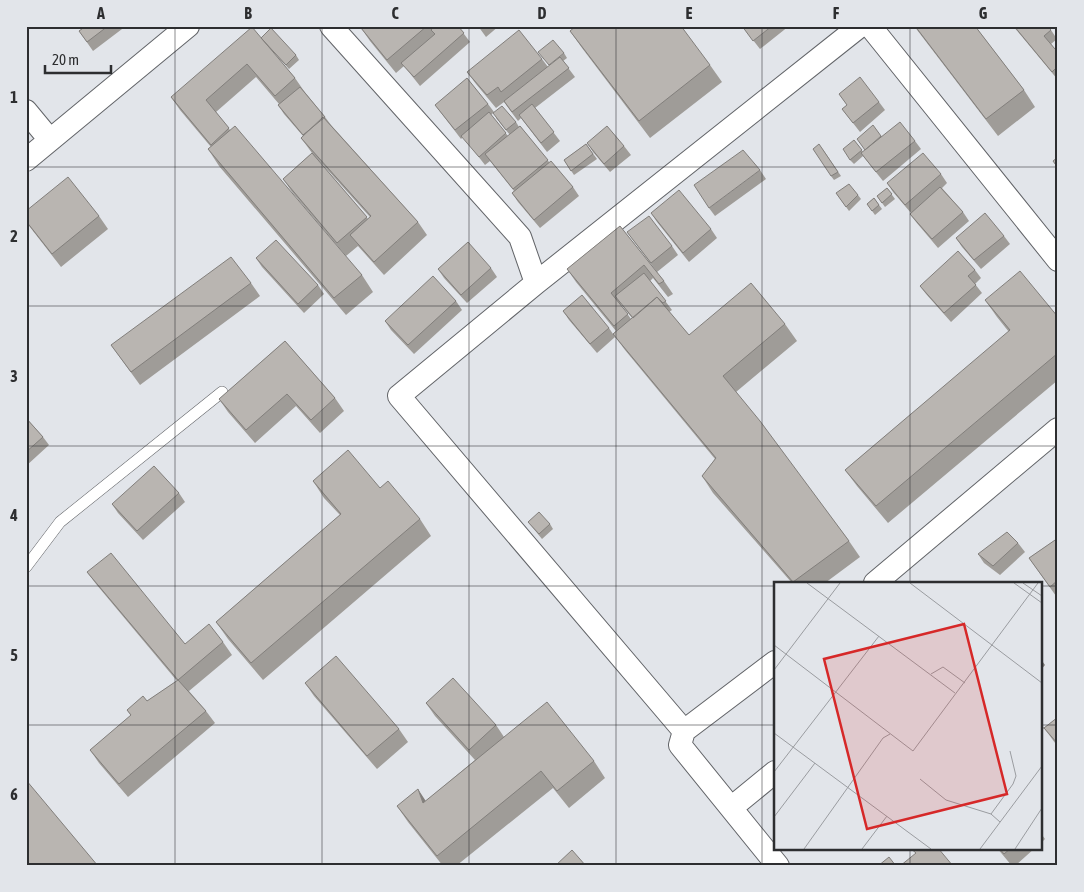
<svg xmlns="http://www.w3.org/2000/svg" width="1084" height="892" viewBox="0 0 1084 892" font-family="'Asap Condensed',sans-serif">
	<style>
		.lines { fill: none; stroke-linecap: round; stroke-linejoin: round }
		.service-casing { stroke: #626468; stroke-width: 12 }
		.minor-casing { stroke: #626468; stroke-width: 24 }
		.service { stroke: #fff; stroke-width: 11 }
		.minor { stroke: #fff; stroke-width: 22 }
		.wall { fill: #9f9c98; fill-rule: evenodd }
		.shaded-wall { fill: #827f7c }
		.building { fill: #b9b5b1; stroke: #827f7c }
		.grid { fill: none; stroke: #2d2e30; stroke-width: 1; stroke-opacity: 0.55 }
		.inset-road { fill: none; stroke: #9a9ca0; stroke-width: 1 }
		.view { fill: #d62828; fill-opacity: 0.15; stroke: #d62828; stroke-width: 2.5 }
		.inset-edge { fill: none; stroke: #2d2e30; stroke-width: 2.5 }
		.neatline { fill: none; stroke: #2d2e30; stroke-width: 2 }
		.grid-label { font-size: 16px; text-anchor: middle; font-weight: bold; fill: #2d2e30 }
	</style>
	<rect width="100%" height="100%" fill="#e2e5ea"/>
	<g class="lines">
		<defs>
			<path id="service" d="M26,567L60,522L222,392"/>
			<path id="minor" d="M331,26L520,237L536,283
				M870,26L1058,260
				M26,111L50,140
				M26,160L188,26
				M875,583L1058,429
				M775,662L684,731L680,745L778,866
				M684,731L399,396L536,283L860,26
				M731,808L775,772"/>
		</defs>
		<use href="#service" class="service-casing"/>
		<use href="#minor" class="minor-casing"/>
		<use href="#service" class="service"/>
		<use href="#minor" class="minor"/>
	</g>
	<path class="wall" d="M86,26H126L93,51L79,31Z
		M363,26H458L470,42L420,86L404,66L396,73L370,41L361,28Z
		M478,26H499L486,37Z
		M706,26H712L708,29Z
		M742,26H789L760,49Z
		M914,26H975L1024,90L1035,107L998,136Z
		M1013,26H1047L1051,30L1057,39L1051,44L1055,49L1058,47V80Z
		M570,31L710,65L722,82L650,138L582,48Z
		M264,42L296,55L299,60L289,69L266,44L295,78L304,91L325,117L331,125L418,222L427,235L384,275L358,246L346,256L292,192L283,179L312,153L301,138L303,136L284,114L278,105L279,104L256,77L216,112L230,130L362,275L373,292L346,315L219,166L208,149L211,147L180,110L171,97ZM315,156L370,217L368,219Z
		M564,53L567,58L563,61L575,77L535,108L560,141L547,152L521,118L518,121L504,102L496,108L476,84L467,72L542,59L548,67Z
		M839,94L879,102L885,110L860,132L842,109L847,105Z
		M488,104L494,112L491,115L508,136L510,135L496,118L516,122L519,127L520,126L549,162L573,187L579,196L540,228L518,202L512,193L514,191L490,161L485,165L463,137L461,139L435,105Z
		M881,136L915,141L921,149L883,181L863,156L854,164L850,160L854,140L863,152Z
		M587,143L624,146L631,155L610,172L593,152Z
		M586,144L597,159L574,175L564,160Z
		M822,148L841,176L834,180L831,176Z
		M760,170L766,179L715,216L709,208Z
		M941,174L947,183L942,188L963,212L969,221L938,248L916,222L910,214L911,213L893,192L887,183Z
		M887,188L895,199L885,207L877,196Z
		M836,193L858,195L861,199L849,211Z
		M874,198L882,209L875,215L867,204Z
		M26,211L99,216L108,229L61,267L26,222Z
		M651,213L711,229L717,238L689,262L657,222Z
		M620,226L664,281L673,294L668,297L653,278L650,281L672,310L669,312L689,335L785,324L797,341L736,392L849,541L860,557L825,583H792L713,493L702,476L715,459L625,350L613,334L616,331L576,282L567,269ZM621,304L632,318L631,319L621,305Z
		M627,232L672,246L678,255L657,272Z
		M1004,236L1010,244L981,269L962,247L956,238Z
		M256,258L318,285L324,294L304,313L262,267Z
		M491,268L497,277L467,303L444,278L438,269Z
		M975,270L981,278L975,284L982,293L951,322L926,294L920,286Z
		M251,283L260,296L140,385L111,345Z
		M985,300L1058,317V380L888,523L857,486L845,470L1009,332L997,317Z
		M456,301L462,310L414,354L391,330L385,321Z
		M563,311L609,328L615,337L597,353L569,320Z
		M285,341L335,398L344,411L320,433L296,406L255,443L228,412L219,399Z
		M26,418L43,437L49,445L26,466Z
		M313,481L380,488L420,519L431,536L263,680L228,639L216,622L340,515L324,498Z
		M179,493L185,502L143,540L118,513L112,504Z
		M528,522L550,524L553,529L542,539Z
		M1058,538V594L1056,596L1029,558Z
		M1018,543L1025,552L1000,575L984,563L978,554Z
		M87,572L185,644L223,642L232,655L189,691L206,711L215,723L128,797L99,763L90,750L131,716L127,710L147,701L177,681L96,584Z
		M305,683L399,729L408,742L377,769L314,696Z
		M426,703L496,725L504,737L594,761L605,778L569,808L553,788L456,866H443L408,822L397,806L426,801L475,760L435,716Z
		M1058,717V747L1044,728Z
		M1040,832L1045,839L1040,844Z
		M997,848H1035L1015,866H1012Z"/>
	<path class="shaded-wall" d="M1040,658L1045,665L1040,671Z
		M1040,723L1044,728L1040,732Z
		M418,789L429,806L423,803Z"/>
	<path class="building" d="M86,26H108L87,42L79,31Z
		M363,26H427L387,60L361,28Z
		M435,26H458L464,33L414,77L401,63L435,34L431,30Z
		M576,26H681L710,65L639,121L570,31Z
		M742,26H772L753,41Z
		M915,26H975L1024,90L986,119Z
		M1014,26H1047L1051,30L1044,36L1055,49L1058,47V66L1052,72Z
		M252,27L295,78L275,96L247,64L206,100L229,128L211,145L171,97Z
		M271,28L296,55L286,65L261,38Z
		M519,30L542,59L501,92L498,87L487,95L467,72Z
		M553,40L564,53L549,65L538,52Z
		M560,57L569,68L512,112L504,101Z
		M860,77L879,102L853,123L842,109L847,105L839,94Z
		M467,78L488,104L455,130L435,105Z
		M300,87L325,117L303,135L278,105Z
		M532,104L554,132L541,143L519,115Z
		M502,106L516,122L506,130L493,113Z
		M489,112L506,133L479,157L461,136Z
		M323,117L418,222L374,262L350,235L371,216L301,138Z
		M900,122L915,141L876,172L861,153Z
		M873,125L881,136L865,150L857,139Z
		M235,126L362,275L334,298L208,149Z
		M520,126L548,160L513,189L485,154Z
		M607,126L624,146L604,164L587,143Z
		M854,140L862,150L850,160L843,149Z
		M586,144L593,154L571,171L564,160Z
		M819,144L838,172L831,176L813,149Z
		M743,150L760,170L709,208L694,185Z
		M312,153L367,217L337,243L283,179Z
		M923,153L941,174L905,205L887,183Z
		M1058,157V168L1053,161Z
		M551,161L573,187L534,220L512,193Z
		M68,177L99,216L52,254L26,221V211Z
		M849,184L858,195L846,207L836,193Z
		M940,187L963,212L932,239L910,214Z
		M887,188L892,194L882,203L877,196Z
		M679,190L711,229L683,253L651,213Z
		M874,198L879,205L872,211L867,204Z
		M985,213L1004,236L974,260L956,238Z
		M649,216L672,246L651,263L627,232Z
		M620,226L664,281L659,284L644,265L611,293L628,314L614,326L567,269Z
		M276,240L318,285L298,304L256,258Z
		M468,242L491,268L461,295L438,269Z
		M958,251L975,270L968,276L976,285L944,313L920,286Z
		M231,257L251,283L131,372L111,345Z
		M1020,271L1058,317V353L876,506L845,470L1010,330L985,300Z
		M644,273L666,301L663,303L657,297L633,318L615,296Z
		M433,276L456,301L408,345L385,321Z
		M751,283L785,324L723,376L760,421L849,541L793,582L702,476L716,458L613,334L657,297L689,335Z
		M582,295L609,328L590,344L563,311Z
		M285,341L335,398L311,420L287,394L246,430L219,399Z
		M26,418L43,437L26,452Z
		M348,450L380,488L388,481L420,519L251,663L216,622L341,514L313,481Z
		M154,466L179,493L137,531L112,504Z
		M539,512L550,524L539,534L528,522Z
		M1007,532L1018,543L993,566L978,554Z
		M1058,538V580L1050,587L1029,558Z
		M111,553L185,644L209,624L223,642L178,680L87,572Z
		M336,656L399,729L367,756L305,683Z
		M453,678L496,725L469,750L426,703Z
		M178,680L206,711L119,784L90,750L131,715L127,710L143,696L147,701Z
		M547,702L594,761L557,791L541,771L437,856L397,806L418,789L423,803Z
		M1058,717V744L1044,728Z
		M26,780L98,866H26Z
		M910,848H938L953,866H900L916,853Z
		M999,848H1011L1004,854Z
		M572,850L586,866H555Z
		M889,857L896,866H878Z"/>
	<path class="grid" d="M175,26V866M322,26V866M469,26V866M616,26V866M762,26V866M910,26V583M26,167H1058M26,306H1058M26,446H1058M26,586H775M1040,586H1058M26,725H775M1040,725H1058M910,848V866"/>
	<g transform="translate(774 582)">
		<rect width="268" height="268" fill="#e2e5ea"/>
		<path class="inset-road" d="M33,1L181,111M136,1L268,101M240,1L268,21M249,1L268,14M0,63L139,169L264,1M0,88L66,1M157,92L169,85L191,101M0,151L157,267M0,190L105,54M146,197L172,218L217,232L226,240M217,232L239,202L242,194L236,169M0,235L41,181M30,267L109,156L116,152M88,267L113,234M206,267L268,184M241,267L268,226"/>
		<path class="view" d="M190,42L233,212L93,247L50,77Z"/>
		<rect width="268" height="268" class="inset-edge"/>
	</g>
	<rect width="1084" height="892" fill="none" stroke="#e2e5ea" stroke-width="55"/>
	<path d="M45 65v8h66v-8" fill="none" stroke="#2d2e30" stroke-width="2.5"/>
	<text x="52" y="65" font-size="15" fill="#2d2e30" stroke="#e2e5ea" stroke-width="4" paint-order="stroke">20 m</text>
	<rect x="28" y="28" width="1028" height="836" class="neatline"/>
	<g class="grid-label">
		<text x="101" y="19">A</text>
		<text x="248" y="19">B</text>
		<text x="395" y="19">C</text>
		<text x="542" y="19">D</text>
		<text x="689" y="19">E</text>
		<text x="836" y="19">F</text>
		<text x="983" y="19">G</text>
		<text x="14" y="103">1</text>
		<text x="14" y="242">2</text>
		<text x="14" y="382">3</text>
		<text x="14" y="521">4</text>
		<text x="14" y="661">5</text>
		<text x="14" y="800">6</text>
	</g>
</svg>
